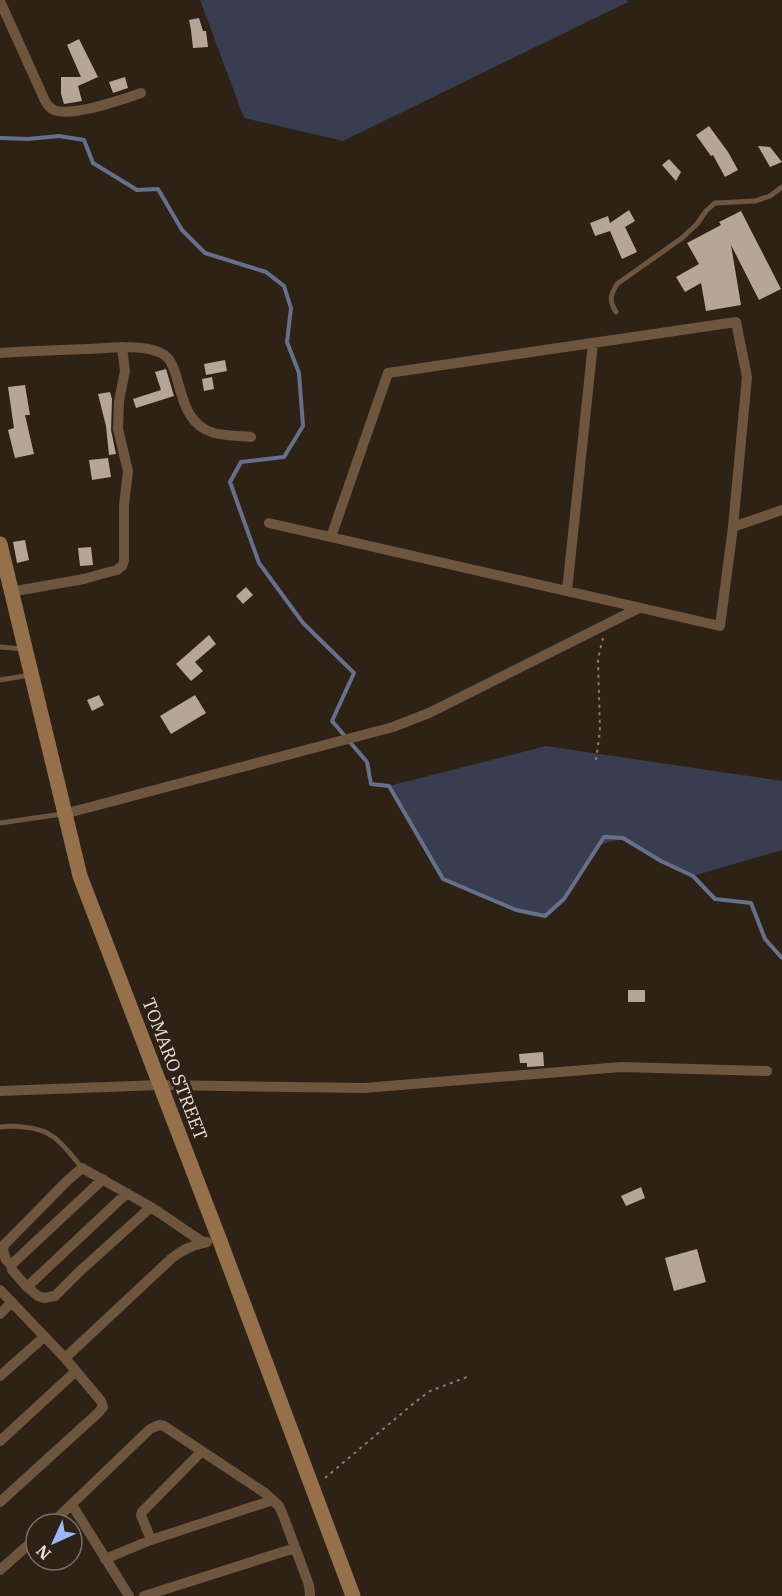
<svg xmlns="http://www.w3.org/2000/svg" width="782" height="1596" viewBox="0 0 782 1596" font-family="'IBM Plex Serif',serif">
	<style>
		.green { fill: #383d4f }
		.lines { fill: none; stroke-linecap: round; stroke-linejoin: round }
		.stream { stroke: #67708b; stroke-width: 4 }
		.building { fill: #b6a698 }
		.path { stroke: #887d74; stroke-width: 2; stroke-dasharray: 3 4.5; stroke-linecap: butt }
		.lane { stroke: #6d553e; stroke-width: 5 }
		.street { stroke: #6d553e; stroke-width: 10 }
		.secondary { stroke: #96704b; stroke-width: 15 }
		.labels { text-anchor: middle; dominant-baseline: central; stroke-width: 6; stroke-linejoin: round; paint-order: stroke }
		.street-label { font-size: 18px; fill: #ebe3db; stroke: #2e2116 }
	</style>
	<rect width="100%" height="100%" fill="#2e2116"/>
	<path class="green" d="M200,0H627L628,2L343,141L244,118Z
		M546,746L782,781V850L693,876L661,861L623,838L599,845L564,899L545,916L516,910L443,879L389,786Z"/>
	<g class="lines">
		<path class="stream" d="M0,138L28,139L59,136L84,140L93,163L137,190L158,189L182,230L205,253L266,272L284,286L291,308L287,342L299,373L303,426L284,457L241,462L230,482L259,563L303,623L354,673L332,721L367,762L371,784L389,786L443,879L516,910L545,916L564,899L604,837L623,838L661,861L693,876L715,899L751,903L765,939L782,958"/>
	</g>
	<path class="building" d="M199,18L203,31H206L208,47L193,48L191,30L189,20Z
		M79,39L98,77L78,86L82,101L64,104L61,94V77H81L67,45Z
		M125,77L128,88L113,93L109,82Z
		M709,126L728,152L738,170L725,177L713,155L711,156L696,135Z
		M758,146L770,147L782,162L770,167Z
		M669,159L681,172L676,181L662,165Z
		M629,210L635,221L625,227L637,252L622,259L610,231L595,236L590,223L608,216L610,223Z
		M741,211L781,289L759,300L731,245L741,305L706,311L701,283L685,292L676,277L699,264L687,243L721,225L719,222Z
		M225,360L227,371L206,375L204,364Z
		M166,369L174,396L136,408L133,399L161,390L155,372Z
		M212,377L214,389L204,391L202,379Z
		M25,385L30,415H25L34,454L15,458L8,430L14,428L8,387Z
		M110,392L112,399L111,430L116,454L109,455L106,426L98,394Z
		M108,458L111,477L92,480L89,460Z
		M25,540L29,560L17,563L13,542Z
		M91,547L93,565L80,566L78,548Z
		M246,587L253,595L243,604L236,596Z
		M209,635L216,644L195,662L203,671L191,681L176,664Z
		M99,695L104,705L92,711L87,700Z
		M195,695L206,713L171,734L160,716Z
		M628,990H645V1002H628Z
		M543,1052L544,1066L527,1067V1063H520L519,1054Z
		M641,1187L645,1198L626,1206L621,1196Z
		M697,1249L706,1282L674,1291L665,1258Z"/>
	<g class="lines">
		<path class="path" d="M596,760L600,731L598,659L603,638
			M325,1478L414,1403L430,1391L467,1377"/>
		<path class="lane" d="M616,312C609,300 610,296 617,284L682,238L697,224L706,211L715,203L755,201L770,196L782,187
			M0,647L23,649
			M0,680L30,675
			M0,823L62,814
			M0,1127C14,1125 40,1127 52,1136C63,1143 73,1157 82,1168"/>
		<path class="street" d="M0,1L42,94C44,99 47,106 52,109C69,119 123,99 141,93
			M0,353C29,351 58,350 88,349C108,348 142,344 161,353C185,363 172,421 214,433C226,436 239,436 251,437
			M269,523L720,626L733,527L747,377L736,322L388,373L331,537
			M733,527L782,510
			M567,591L593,343
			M10,592L84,579L105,573L117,570L122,566L124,561V505L128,471L118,429L119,401L125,371L122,347
			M64,814L393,727L429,713L639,608
			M0,1091L160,1085L364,1088L621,1067L767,1071
			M151,1207L79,1272L55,1296L44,1298L38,1296L27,1287L12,1270L11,1265L6,1260L3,1250L4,1245L67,1181L82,1168L151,1207L204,1243
			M11,1265L103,1179
			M27,1287L127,1193
			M0,1290L65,1358L101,1401L103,1407L98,1413L0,1502
			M0,1314L12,1302
			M65,1358L172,1258C183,1249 193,1245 207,1242
			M0,1376L44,1337
			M0,1441L76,1371
			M202,1451L142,1512L141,1515L151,1540L273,1500
			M72,1505L129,1596
			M51,1524L150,1429L159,1425L164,1426L265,1493L279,1506L283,1515L309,1585L310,1596
			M105,1559L151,1540
			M0,1570L36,1538
			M144,1596L295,1548"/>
		<path class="secondary" d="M0,544L80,876L220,1241L353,1596"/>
	</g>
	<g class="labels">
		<g class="street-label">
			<text transform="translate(175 1069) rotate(69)">TOMARO STREET</text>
		</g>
	</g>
	<g transform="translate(54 1542) rotate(225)"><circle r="28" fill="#2e2116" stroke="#7a6f65" stroke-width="1.5"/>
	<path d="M0-4.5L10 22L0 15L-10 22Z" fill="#9eb4fd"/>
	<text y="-9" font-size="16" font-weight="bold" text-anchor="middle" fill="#ebe3db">N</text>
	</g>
</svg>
